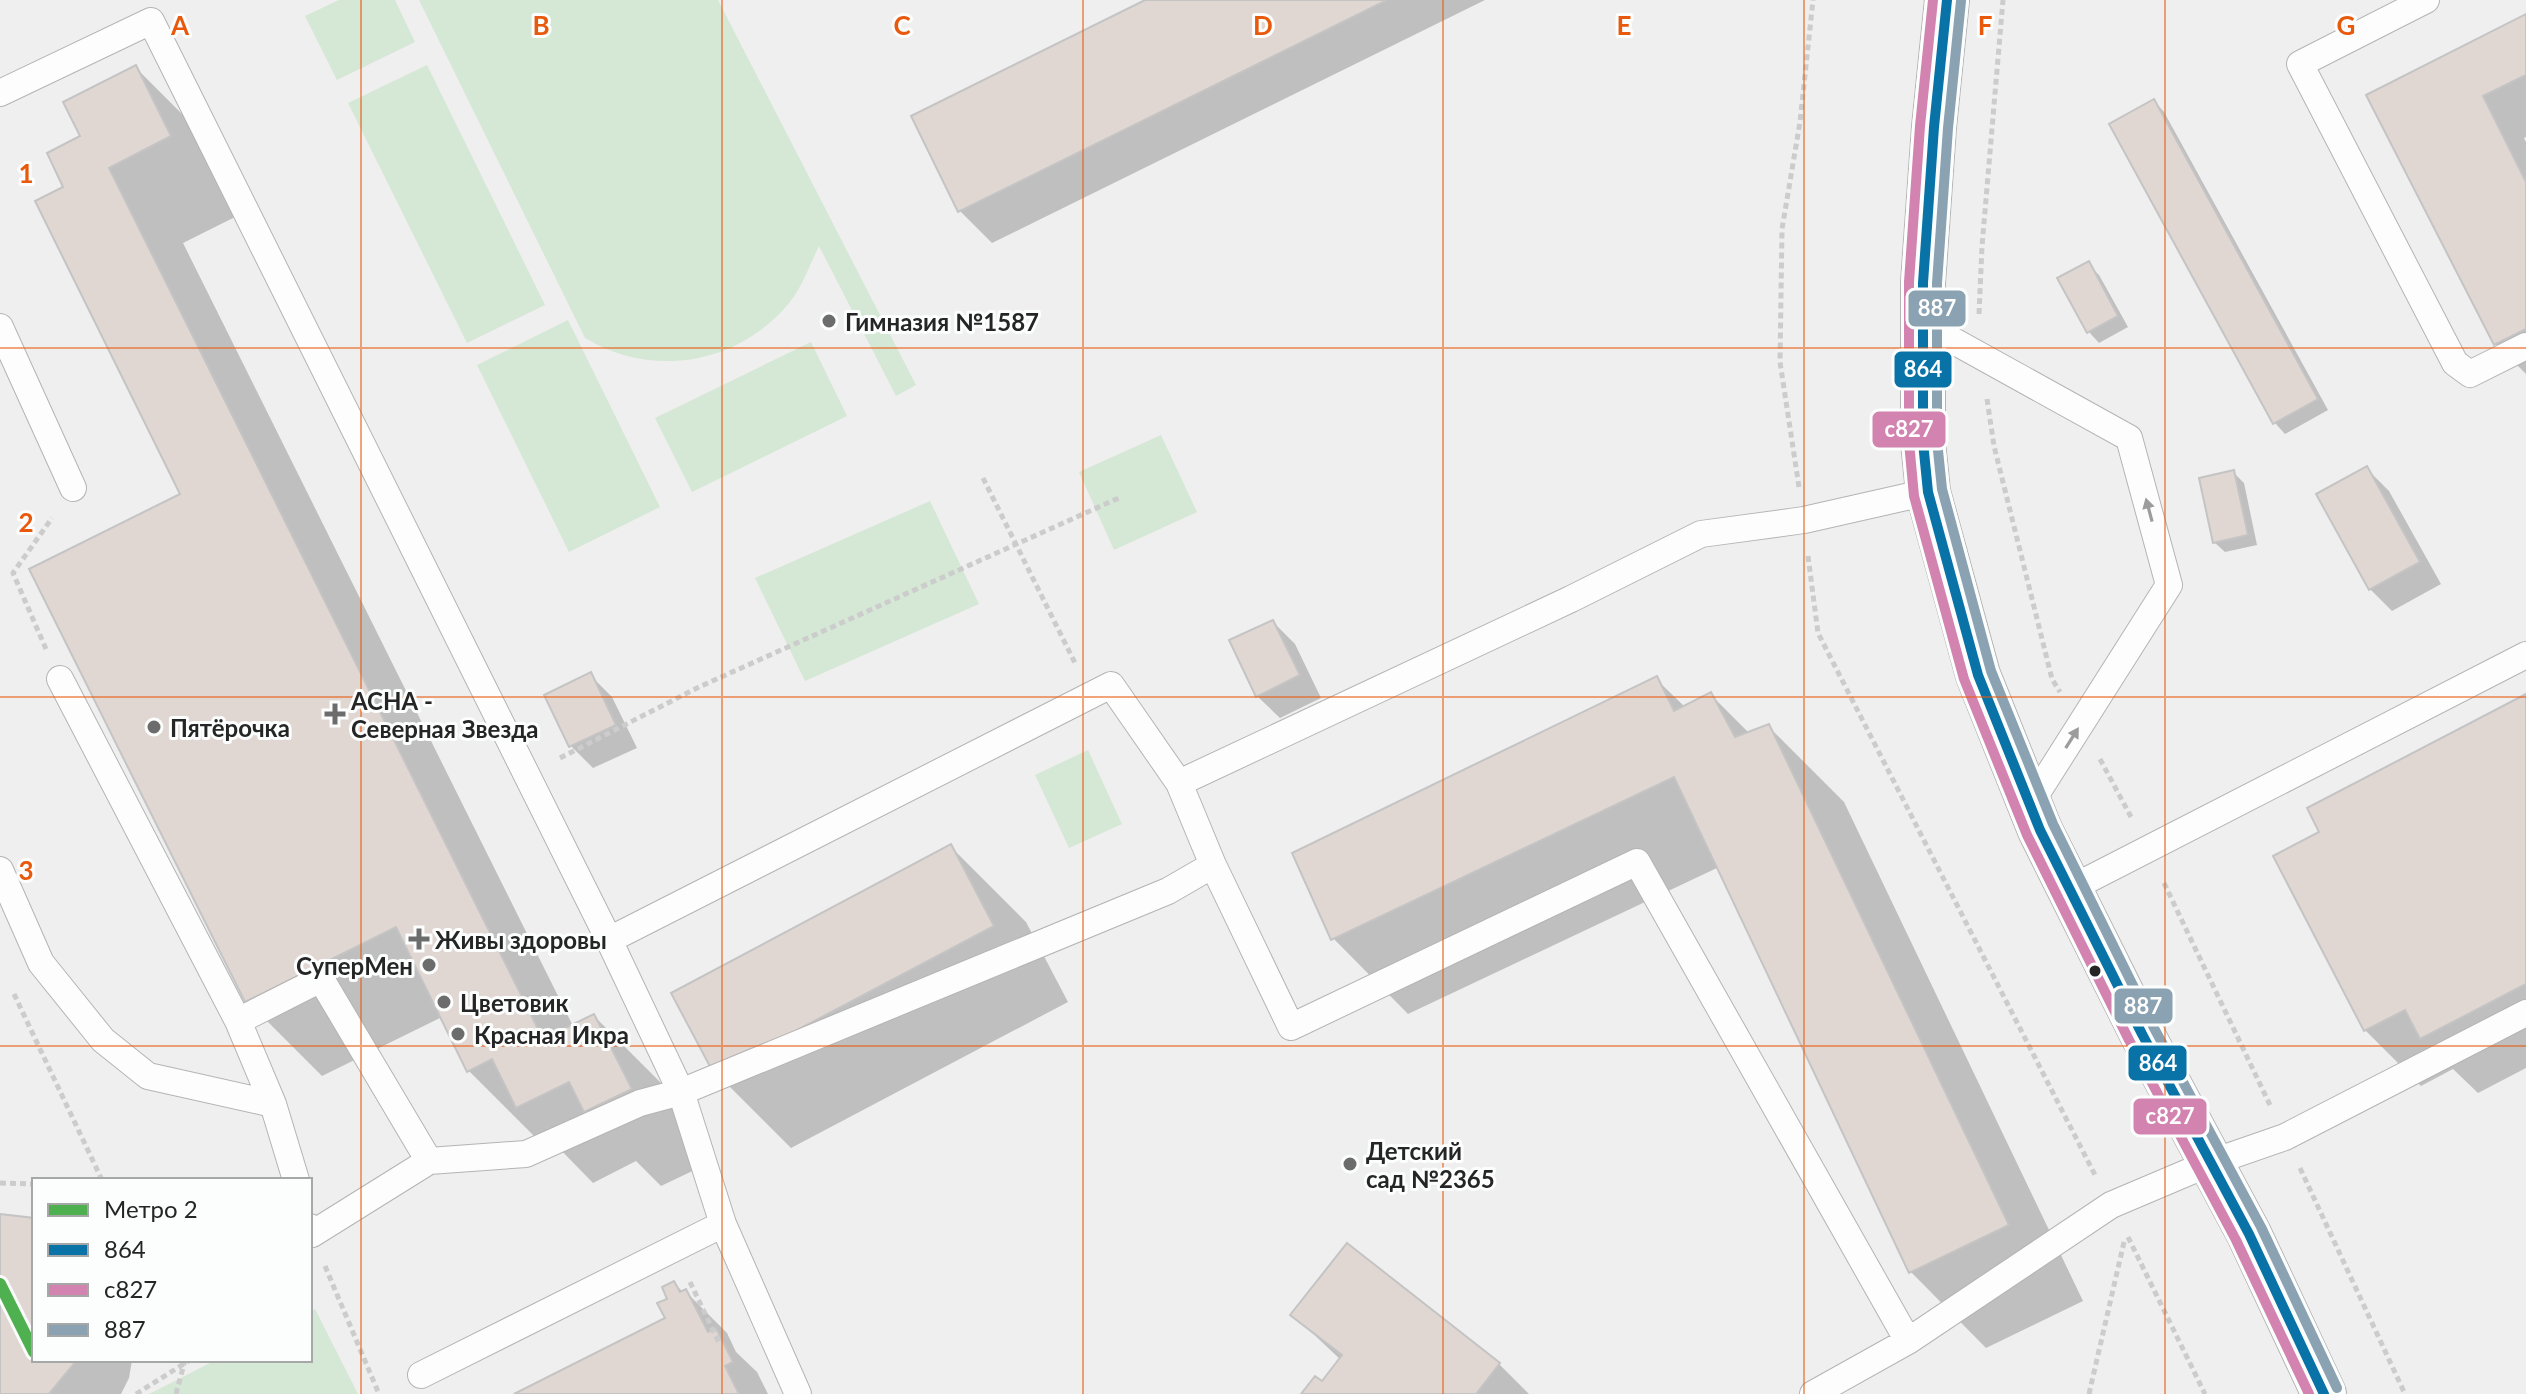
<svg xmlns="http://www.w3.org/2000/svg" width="2526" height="1394" viewBox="0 0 2526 1394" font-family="Lato,sans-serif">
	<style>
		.green { fill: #d5e7d5 }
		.shadow { fill: #0003 }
		.building { fill: #e0d7d3; stroke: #c4c4c4; stroke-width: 2 }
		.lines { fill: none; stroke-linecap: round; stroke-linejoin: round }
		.lane-casing { stroke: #b4b4b4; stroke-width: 28 }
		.secondary-casing { stroke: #b4b4b4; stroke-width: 46 }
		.path { stroke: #ccc; stroke-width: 5; stroke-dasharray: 6 4; stroke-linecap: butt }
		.lane { stroke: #fdfdfd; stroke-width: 26 }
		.secondary { stroke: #fdfdfd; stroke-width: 44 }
		.bus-1-casing { stroke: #fcfdfd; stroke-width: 16 }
		.bus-2-casing { stroke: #fcfdfd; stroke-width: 16 }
		.bus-3-casing { stroke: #fcfdfd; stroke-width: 16 }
		.bus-1 { stroke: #0973a7; stroke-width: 10 }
		.bus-2 { stroke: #d383af; stroke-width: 10 }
		.bus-3 { stroke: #8ba2b3; stroke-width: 10 }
		.metro-1-casing { stroke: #fcfdfd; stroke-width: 18 }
		.metro-1 { stroke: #4fb04f; stroke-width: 12 }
		.oneway { fill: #9c9c9c }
		.grid { fill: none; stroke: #e8590c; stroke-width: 2; stroke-opacity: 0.55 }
		.poi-dot { fill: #6c6c6c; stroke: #fcfdfd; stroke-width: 3 }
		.bus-dot { fill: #252525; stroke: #fcfdfd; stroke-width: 3 }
		.labels { text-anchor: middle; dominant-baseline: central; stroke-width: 6; stroke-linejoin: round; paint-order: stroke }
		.poi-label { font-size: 24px; font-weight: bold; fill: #252525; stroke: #fcfdfd; text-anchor: start }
		.grid-label { font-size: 26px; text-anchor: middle; font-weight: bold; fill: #e8590c; stroke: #fcfdfd; stroke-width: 6; stroke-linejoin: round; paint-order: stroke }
		.line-badge { stroke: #fcfdfd; stroke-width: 3 }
		.badge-label { font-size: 22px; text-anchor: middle; font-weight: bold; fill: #fff }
	</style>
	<rect width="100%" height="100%" fill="#efefef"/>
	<path class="green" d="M339,0H395L415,42L337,80L305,16Z
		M419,0H718L916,385L896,396L819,246C808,268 801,292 783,310C731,366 650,377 585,338Z
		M427,65L545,305L467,343L348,103Z
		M568,320L660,507L569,552L477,365Z
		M811,342L847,416L692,492L655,418Z
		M1161,435L1197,512L1114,550L1079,472Z
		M930,501L979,604L805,681L755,578Z
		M1088,750L1122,824L1069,848L1035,775Z
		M315,1309L358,1394H149L216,1360H310V1312Z"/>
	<path class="shadow" d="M1150,0H1485L992,243L960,211Z
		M2526,16V137L2524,138L2526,142V374L2496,344L2369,96Z
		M136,68L211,143L245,212L183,243L573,1026L594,1016L669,1091L705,1165L661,1186L636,1161L593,1183L553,1142L544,1146L469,1071L442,1017L322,1076L247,1001L183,495L66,188L83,137Z
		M2154,101L2164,112L2328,410L2285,434L2275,423Z
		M2088,264L2099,275L2128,327L2099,343L2089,332Z
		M2367,469L2389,491L2441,584L2392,611L2370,589Z
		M2233,472L2244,483L2257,545L2225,552L2214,542Z
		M1273,622L1295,644L1321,698L1280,718L1257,696Z
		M590,675L612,697L637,748L593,768L571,746Z
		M1656,679L1685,707L1711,695L1750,734L1769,727L1844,802L2083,1301L1986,1348L1911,1272L1719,867L1408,1014L1333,938Z
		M2526,697V1068L2478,1093L2453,1069L2421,1086L2365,1030L2322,833Z
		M951,847L1026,922L1068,1002L791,1148L716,1073Z
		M0,1216L34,1220V1360H132L129,1378L121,1394H0Z
		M674,1283L683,1292L685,1291L727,1333L736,1352L757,1372L768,1394H519L668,1318Z
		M1293,1315L1499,1364L1529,1394H1304L1322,1384L1341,1360Z"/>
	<path class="building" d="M1145,0H1387L958,212L911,116Z
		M2526,14V75L2483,96L2526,182V329L2494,345L2366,95Z
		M136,65L171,136L109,168L543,1039L594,1014L632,1089L584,1112L569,1082L516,1108L492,1059L467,1072L396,927L245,1002L29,569L180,494L35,201L63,187L47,153L80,136L63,102Z
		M2154,99L2318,399L2273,424L2109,124Z
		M2089,261L2118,316L2087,333L2057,278Z
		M2367,466L2420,562L2369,590L2316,494Z
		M2234,470L2248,535L2213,543L2199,478Z
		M1273,620L1300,675L1256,697L1229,640Z
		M591,672L616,725L569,747L544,695Z
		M1657,676L1674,711L1711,692L1735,737L1769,724L2009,1225L1909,1273L1674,777L1331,940L1292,853Z
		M2526,694V984L2420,1039L2405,1010L2364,1031L2273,856L2319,832L2307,808Z
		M951,844L994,926L714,1074L671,993Z
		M0,1214L34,1218V1360H77L49,1394H0Z
		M1347,1243L1500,1363L1476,1394H1301L1315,1376L1322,1381L1342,1355L1290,1315Z
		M674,1281L680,1292L686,1289L708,1332L716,1328L733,1362L725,1366L739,1394H514L665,1318L657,1303L667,1299L662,1287Z"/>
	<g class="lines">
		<defs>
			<path id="lane" d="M2426,0L2300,64L2455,363L2470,374L2526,346
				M0,93L151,21L609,940
				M1923,324L2129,438L2169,585L2030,804
				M0,327L73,488
				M60,679L238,1021L321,979L429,1161
				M1213,865L1291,1027L1637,862L1908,1341
				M0,870L41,963L103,1040L148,1076L273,1104
				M2068,890L2526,655
				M238,1021L273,1104L296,1180
				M310,1227L312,1234L429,1161L526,1154L640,1103L681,1092L1168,891L1213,865L1179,783L1571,599L1701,534L1804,520L1928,492
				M421,1375L723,1224
				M798,1394L723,1224L681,1092L609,940L1111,685L1179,783
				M1813,1394L1908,1341L2111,1205L2210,1163L2285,1137L2526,1013"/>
			<path id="secondary" d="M1947,0L1934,127L1923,283V442L1928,492L1978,675L2040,830L2142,1034L2249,1234L2324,1394"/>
		</defs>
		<use href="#lane" class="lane-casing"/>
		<use href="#secondary" class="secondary-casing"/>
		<path class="path" d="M1979,314L1982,246L2003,0
			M1987,399L1994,446L2052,679L2060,692
			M983,478L1075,663
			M1799,487L1780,362L1782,229L1800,122L1813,0
			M1808,556L1818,633L2095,1175
			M46,649L13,573L52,518
			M560,758L699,687L1121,497
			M2100,759L2131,817
			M2164,883L2270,1105
			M14,994L102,1180
			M2300,1168L2405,1394
			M0,1183L34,1184
			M2128,1237L2205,1394
			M325,1266L379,1394
			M690,1282L720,1345
			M136,1394L190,1360
			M176,1394L184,1364L179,1360
			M2089,1394L2124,1242"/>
		<use href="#lane" class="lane"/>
		<use href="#secondary" class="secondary"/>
		<defs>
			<path id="bus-1" d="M1947,0L1934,127L1923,283V442L1928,492L1978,675L2040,830L2142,1034L2249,1234L2324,1394"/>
			<path id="bus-2" d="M1933,0L1920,126L1909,282V442L1914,496L1964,679L2027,835L2129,1040L2236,1240L2309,1394"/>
			<path id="bus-3" d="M1961,1L1948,128L1937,283V441L1942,489L1991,671L2053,824L2154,1028L2261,1227L2337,1388"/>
		</defs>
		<use href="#bus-1" class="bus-1-casing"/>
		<use href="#bus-2" class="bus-2-casing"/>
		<use href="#bus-3" class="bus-3-casing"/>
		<use href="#bus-1" class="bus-1"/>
		<use href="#bus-2" class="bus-2"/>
		<use href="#bus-3" class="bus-3"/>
		<defs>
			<path id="metro-1" d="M0,1284L34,1352"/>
		</defs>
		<use href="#metro-1" class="metro-1-casing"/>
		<use href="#metro-1" class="metro-1"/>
	</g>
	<defs><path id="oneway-solid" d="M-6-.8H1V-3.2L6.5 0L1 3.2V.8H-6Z" transform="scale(2)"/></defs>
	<g class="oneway">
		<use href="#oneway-solid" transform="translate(2149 510) rotate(-105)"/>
		<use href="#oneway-solid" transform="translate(2072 738) rotate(-58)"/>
	</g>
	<path class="grid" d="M361,0V1394M722,0V1394M1083,0V1394M1443,0V1394M1804,0V1394M2165,0V1394M0,348H2526M0,697H2526M0,1046H2526"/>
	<g class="poi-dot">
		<circle cx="829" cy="321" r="8"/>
		<path d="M331 702h8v8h8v8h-8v8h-8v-8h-8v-8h8z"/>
		<circle cx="154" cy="727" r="8"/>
		<path d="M415 927h8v8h8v8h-8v8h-8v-8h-8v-8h8z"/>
		<circle cx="429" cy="965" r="8"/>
		<circle cx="444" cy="1002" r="8"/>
		<circle cx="458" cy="1034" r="8"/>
		<circle cx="1350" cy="1164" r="8"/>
	</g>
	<circle class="bus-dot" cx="2095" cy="971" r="7"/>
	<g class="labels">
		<g class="poi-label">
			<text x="845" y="321">Гимназия №1587</text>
			<text x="351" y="700">АСНА -<tspan x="351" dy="28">Северная Звезда</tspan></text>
			<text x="170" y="727">Пятёрочка</text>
			<text x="435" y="939">Живы здоровы</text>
			<text x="413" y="965" text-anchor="end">СуперМен</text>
			<text x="460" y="1002">Цветовик</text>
			<text x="474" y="1034">Красная Икра</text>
			<text x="1366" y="1150">Детский<tspan x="1366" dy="28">сад №2365</tspan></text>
		</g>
	</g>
	<g class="grid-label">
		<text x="180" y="35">A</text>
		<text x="541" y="35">B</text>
		<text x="902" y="35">C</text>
		<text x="1263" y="35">D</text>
		<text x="1624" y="35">E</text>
		<text x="1985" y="35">F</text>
		<text x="2346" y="35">G</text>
		<text x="26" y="183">1</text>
		<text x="26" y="532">2</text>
		<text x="26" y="880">3</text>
	</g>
	<g class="line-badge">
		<rect x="1907" y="289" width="60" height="39" rx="8" fill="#8ba2b3"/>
		<rect x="1893" y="350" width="60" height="39" rx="8" fill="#0973a7"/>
		<rect x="1871" y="410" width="76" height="39" rx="8" fill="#d383af"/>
		<rect x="2113" y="987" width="61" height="38" rx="8" fill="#8ba2b3"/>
		<rect x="2127" y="1044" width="61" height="38" rx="8" fill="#0973a7"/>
		<rect x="2132" y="1097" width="76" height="39" rx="8" fill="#d383af"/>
	</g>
	<g class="badge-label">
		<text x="1937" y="316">887</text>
		<text x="1923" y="377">864</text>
		<text x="1909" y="437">с827</text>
		<text x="2143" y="1014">887</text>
		<text x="2158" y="1071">864</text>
		<text x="2170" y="1124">с827</text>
	</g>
	<rect x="32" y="1178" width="280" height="184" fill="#fcfdfd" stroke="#a6a7a7" stroke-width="2"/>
	<rect x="48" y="1204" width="40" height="12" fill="#4fb04f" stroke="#a6a7a7" stroke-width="2"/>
	<text x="104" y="1218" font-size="24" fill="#252525">Метро 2</text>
	<rect x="48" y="1244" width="40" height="12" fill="#0973a7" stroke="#a6a7a7" stroke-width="2"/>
	<text x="104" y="1258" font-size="24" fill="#252525">864</text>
	<rect x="48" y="1284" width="40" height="12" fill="#d383af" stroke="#a6a7a7" stroke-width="2"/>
	<text x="104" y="1298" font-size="24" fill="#252525">с827</text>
	<rect x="48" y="1324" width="40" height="12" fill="#8ba2b3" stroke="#a6a7a7" stroke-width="2"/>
	<text x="104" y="1338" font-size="24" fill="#252525">887</text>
</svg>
